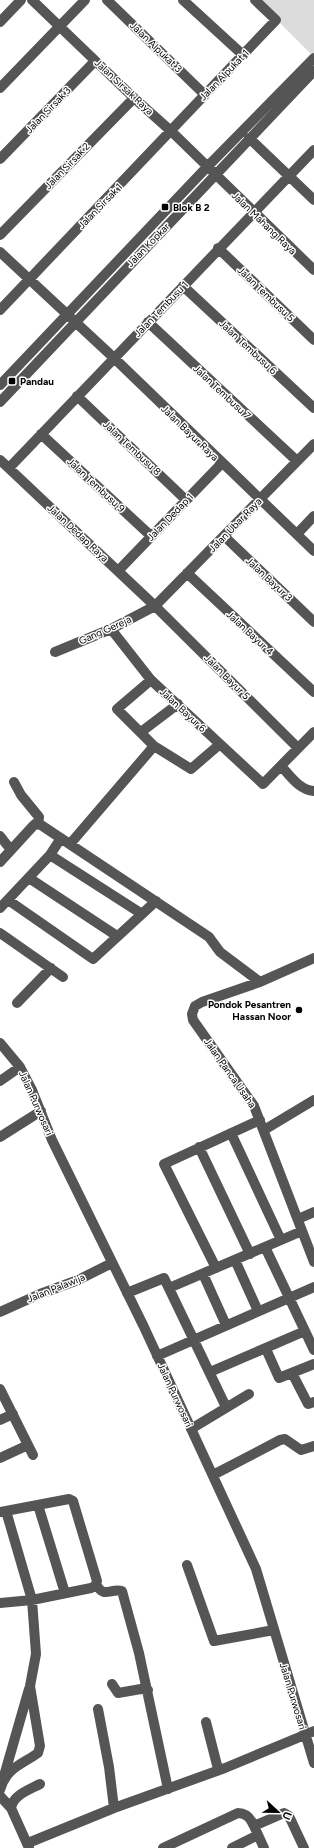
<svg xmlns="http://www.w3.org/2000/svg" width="314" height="1848" viewBox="0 0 314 1848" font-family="Figtree,sans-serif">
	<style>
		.green { fill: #dcdcdc }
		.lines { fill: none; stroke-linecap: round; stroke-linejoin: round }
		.minor { stroke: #555; stroke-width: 10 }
		.poi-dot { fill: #000; stroke: #fff; stroke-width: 1.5 }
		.labels { text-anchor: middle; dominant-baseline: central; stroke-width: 3; stroke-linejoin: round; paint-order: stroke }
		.street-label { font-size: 10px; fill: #000; stroke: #fff }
		.poi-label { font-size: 10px; font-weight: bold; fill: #000; stroke: #fff; text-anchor: start }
	</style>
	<rect width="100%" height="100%" fill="#fff"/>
	<path class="green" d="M257,0H314V53L312,55Z"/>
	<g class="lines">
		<path class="minor" d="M32,0L134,98L172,132L314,270
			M107,0L205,95
			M183,0L243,55
			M0,22L21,0
			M0,88L85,0
			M249,138L314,200
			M0,159L95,61
			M0,235L134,98
			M218,248L314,340
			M0,252L114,358L314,551
			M183,286L314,408
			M0,310L276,20L255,0
			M148,322L297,461
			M0,385L207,167L314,58
			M77,396L186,500
			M0,402L314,71
			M41,434L151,536
			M0,460L155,606L298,748
			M9,468L314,150
			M297,534L314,516
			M224,536L314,622
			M118,571L222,463
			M187,573L314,692
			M111,629L151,680L263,784L314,732
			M55,652L111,629L155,606L314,444
			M151,680L117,709L154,746
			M141,732L178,704
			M282,767C291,777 300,790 314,791
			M14,782L21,795L39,817L38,824
			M0,836L11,850
			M70,844L154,746L191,769L220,744
			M50,855L142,914L156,901
			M0,862L33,826L35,824L41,825L209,937L220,952L260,982
			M29,878L117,936
			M8,900L93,959L142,914
			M0,908L50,855L61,838
			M0,933L63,977
			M314,958L260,982L202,1002L195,1006L192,1014L193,1020L254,1106L314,1262
			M17,1003L51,968
			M0,1043L20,1067L32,1090L52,1140L144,1327L256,1569L314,1763
			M0,1081L20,1067
			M264,1130L314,1100
			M231,1133L281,1240
			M0,1137L41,1111
			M199,1147L250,1254
			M298,1219L314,1212
			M265,1247L314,1350
			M235,1260L258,1311
			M216,1268L164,1164L260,1120
			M203,1274L226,1325
			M169,1288L302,1231
			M127,1293L164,1278L226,1407
			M0,1312L40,1294L78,1280L112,1263
			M266,1349L279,1378L314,1364
			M157,1356L314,1287
			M210,1372L305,1331
			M292,1373L308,1404L314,1402
			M0,1389L33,1455
			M0,1420L13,1414
			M191,1429L249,1394
			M0,1458L28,1445
			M213,1475L280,1440L285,1439L301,1450L314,1446
			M38,1505L65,1593
			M0,1512L69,1499L73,1501L97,1581L95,1586L91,1588L32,1600L0,1603
			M187,1565L214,1641L274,1630
			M96,1584C104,1599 110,1588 122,1591L139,1653L168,1789
			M112,1684L118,1693L141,1689L148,1690
			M98,1709L109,1767L114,1808
			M206,1722L218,1769
			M4,1776L29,1689
			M0,1790C6,1768 21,1765 38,1753L40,1746L30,1686L36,1654L32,1600L6,1511
			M0,1796L11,1808L29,1848
			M11,1808C13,1795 29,1790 40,1784
			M28,1843L114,1808L225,1768L314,1731
			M163,1848L238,1813C247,1813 251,1819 254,1826
			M232,1848L258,1835
			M264,1848L254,1826L284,1813L289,1816L304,1848"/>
	</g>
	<g class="poi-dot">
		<rect x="161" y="203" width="8" height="8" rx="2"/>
		<rect x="8" y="377" width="8" height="8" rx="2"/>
		<circle cx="299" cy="1010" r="4"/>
	</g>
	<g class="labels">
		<g class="street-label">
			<text transform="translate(156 47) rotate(44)">Jalan Alpukat 3</text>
			<text transform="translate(224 75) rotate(-46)">Jalan Alpukat 1</text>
			<text transform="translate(124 87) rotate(43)">Jalan Sirsak Raya</text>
			<text transform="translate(48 110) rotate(-46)">Jalan Sirsak 3</text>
			<text transform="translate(67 166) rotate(-46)">Jalan Sirsak 2</text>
			<text transform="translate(100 206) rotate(-46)">Jalan Sirsak 1</text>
			<text transform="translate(264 223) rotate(44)">Jalan Mahang Raya</text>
			<text transform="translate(148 245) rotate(-46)">Jalan Kopkar</text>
			<text transform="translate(266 294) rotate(44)">Jalan Tembusu 5</text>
			<text transform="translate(161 309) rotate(-46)">Jalan Tembusu 1</text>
			<text transform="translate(248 347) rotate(43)">Jalan Tembusu 6</text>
			<text transform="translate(222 392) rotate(43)">Jalan Tembusu 7</text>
			<text transform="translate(190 433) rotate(44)">Jalan Bayur Raya</text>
			<text transform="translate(132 448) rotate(43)">Jalan Tembusu 8</text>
			<text transform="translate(96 485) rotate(43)">Jalan Tembusu 9</text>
			<text transform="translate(170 517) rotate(-46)">Jalan Dedap 1</text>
			<text transform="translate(235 525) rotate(-46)">Jalan Ubar Raya</text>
			<text transform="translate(78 533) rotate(43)">Jalan Dedap Raya</text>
			<text transform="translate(269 579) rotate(43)">Jalan Bayur 3</text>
			<text transform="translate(105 630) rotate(-24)">Gang Gereja</text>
			<text transform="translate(250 633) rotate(43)">Jalan Bayur 4</text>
			<text transform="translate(227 677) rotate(45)">Jalan Bayur 5</text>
			<text transform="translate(183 710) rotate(43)">Jalan Bayur 6</text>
			<text transform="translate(230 1073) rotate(55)">Jalan Panca Usaha</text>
			<text transform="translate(36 1103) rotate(66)">Jalan Purwosari</text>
			<text transform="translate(56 1288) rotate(-22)">Jalan Palawija</text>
			<text transform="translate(175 1395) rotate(65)">Jalan Purwosari</text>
			<text transform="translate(293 1696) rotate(73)">Jalan Purwosari</text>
		</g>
		<g class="poi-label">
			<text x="173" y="207">Blok B 2</text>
			<text x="20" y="381">Pandau</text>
			<text x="291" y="1004" text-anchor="end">Pondok Pesantren<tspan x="291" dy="12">Hassan Noor</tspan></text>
		</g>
	</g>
	<g transform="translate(278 1812) rotate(112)" stroke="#ffffff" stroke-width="3" paint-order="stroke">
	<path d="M0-3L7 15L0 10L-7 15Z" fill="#000000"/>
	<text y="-6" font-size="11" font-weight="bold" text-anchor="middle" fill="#000000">U</text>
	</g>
</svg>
